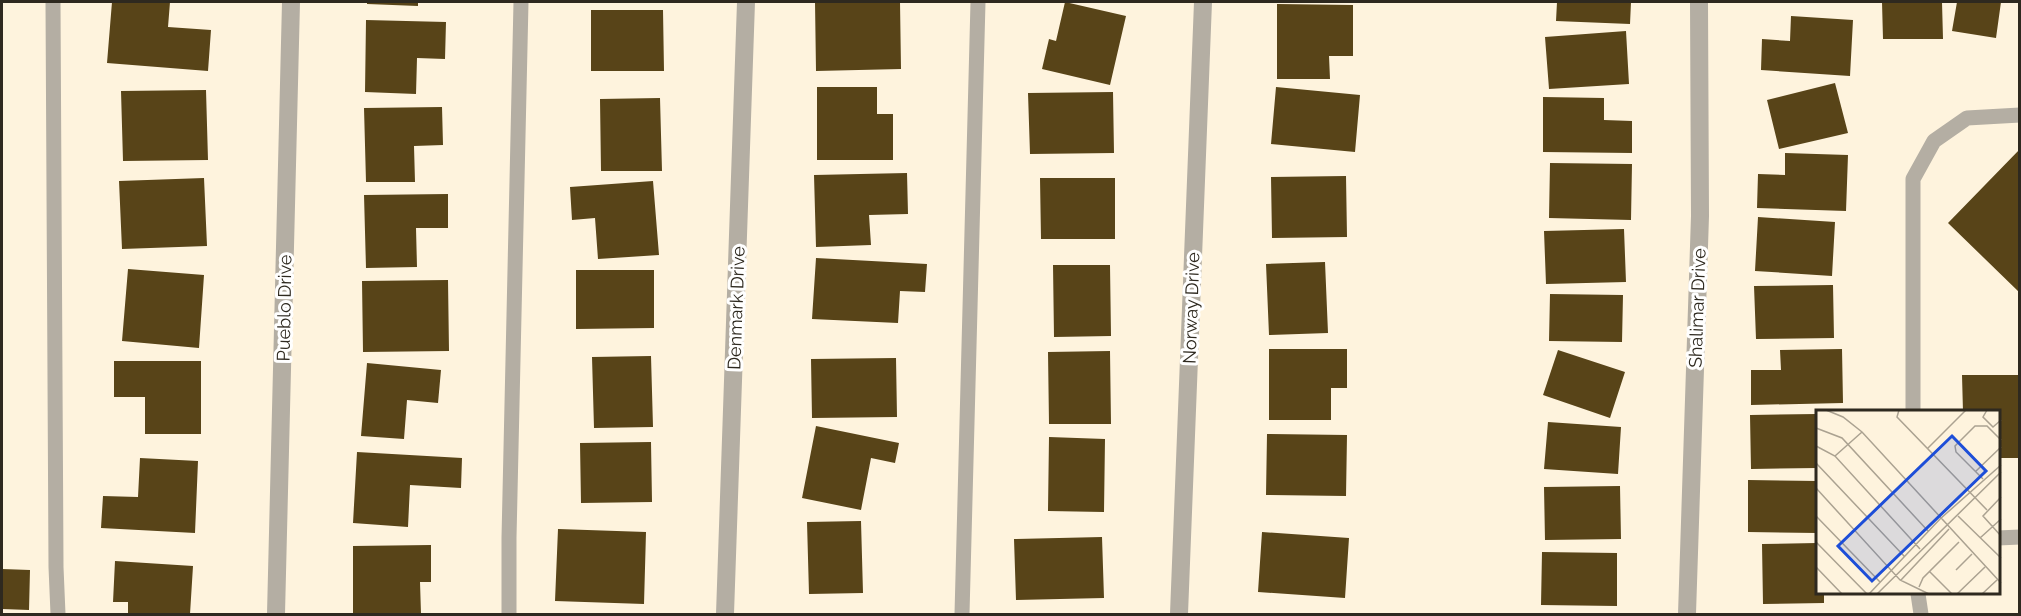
<svg xmlns="http://www.w3.org/2000/svg" width="2021" height="616" viewBox="0 0 2021 616" font-family="Raleway,sans-serif">
	<style>
		.building { fill: #584418 }
		.lines { fill: none; stroke-linecap: round; stroke-linejoin: round }
		.service { stroke: #b4aea3; stroke-width: 15 }
		.minor { stroke: #b4aea3; stroke-width: 18 }
		.labels { text-anchor: middle; dominant-baseline: central; stroke-width: 6; stroke-linejoin: round; paint-order: stroke }
		.street-label { font-size: 18px; fill: #2e291f; stroke: #fff }
		.inset-road { fill: none; stroke: #aba291; stroke-width: 1.5 }
		.view { fill: #1d4ed8; fill-opacity: 0.15; stroke: #1d4ed8; stroke-width: 3 }
		.inset-edge { fill: none; stroke: #2e291f; stroke-width: 3 }
	</style>
	<rect width="100%" height="100%" fill="#fef3dd"/>
	<path class="building" d="M112,2H170L168,27L211,30L208,71L107,63Z
		M367,2H418V6L367,4Z
		M815,2H900L901,69L816,71Z
		M1065,2L1126,16L1110,85L1042,69L1049,39L1056,41Z
		M1557,2H1631L1630,24L1556,21Z
		M1882,2H1942L1943,39H1883Z
		M1957,2H2001L1996,38L1952,31Z
		M1277,4L1353,5V56H1329L1330,79H1277Z
		M591,10H663L664,71H591Z
		M1791,16L1853,20L1850,76L1761,70L1762,39L1790,41Z
		M366,20L446,22L445,59L417,58L416,94L365,92Z
		M1626,31L1629,84L1549,89L1545,37Z
		M1835,83L1848,133L1779,149L1767,100Z
		M817,87H877V114H893V160H817Z
		M1276,87L1360,95L1355,152L1271,144Z
		M206,90L208,160L123,161L121,91Z
		M1113,92L1114,153L1030,154L1028,93Z
		M1543,97L1604,98V120L1632,121V153L1543,152Z
		M660,98L662,171H601L600,99Z
		M442,107L443,145L414,146L415,182H366L364,108Z
		M2020,149V293L1948,223Z
		M1785,153L1848,155L1846,211L1757,208L1758,174L1785,175Z
		M1550,163L1632,164L1631,220L1549,218Z
		M907,173L908,214L869,215L871,245L816,247L814,175Z
		M1346,176L1347,237L1272,238L1271,177Z
		M204,178L207,246L122,249L119,181Z
		M1040,178H1115V239H1041Z
		M653,181L659,255L598,259L595,218L572,220L570,187Z
		M448,194V228H416L417,267L366,268L364,195Z
		M1758,217L1835,222L1832,276L1755,271Z
		M1624,229L1626,282L1546,284L1544,231Z
		M816,258L927,264L925,292L900,291L898,323L812,319Z
		M1325,262L1328,333L1269,335L1266,264Z
		M1053,265H1110L1111,336L1054,337Z
		M128,269L204,275L199,348L122,341Z
		M576,270H654V328L576,329Z
		M448,280L449,351L363,352L362,281Z
		M1833,285L1834,338L1756,339L1754,286Z
		M1550,294L1623,295L1622,342L1549,341Z
		M1269,349H1347V388H1331V420H1269Z
		M1842,349L1843,403L1751,405V370H1781L1780,350Z
		M1558,350L1625,372L1610,418L1543,395Z
		M1110,351L1111,424H1049L1048,352Z
		M651,356L653,427L594,428L592,357Z
		M896,358L897,417L812,418L811,359Z
		M114,361H201V434H145V397H114Z
		M367,363L441,370L438,403L407,400L404,439L361,436Z
		M1962,375H2020V458H1998V412H1963Z
		M1817,414V468L1751,469L1750,415Z
		M1548,422L1621,427L1618,474L1544,469Z
		M816,426L899,443L895,463L871,458L861,510L802,498Z
		M1267,434L1347,435L1346,496L1266,495Z
		M1049,437L1105,439L1104,512L1048,511Z
		M651,442L652,502L581,503L580,443Z
		M357,452L462,458L461,488L410,485L408,527L353,523Z
		M140,458L198,461L195,533L101,528L103,496L138,497Z
		M1748,480L1817,481V533L1748,532Z
		M1620,486L1621,539L1545,540L1544,487Z
		M861,521L863,593L809,594L807,522Z
		M558,529L646,532L644,604L555,601Z
		M1262,532L1349,538L1345,598L1258,592Z
		M1102,537L1104,598L1016,600L1014,539Z
		M1817,543V594H1824V603L1763,604L1762,544Z
		M431,545V582H420L421,614H353V546Z
		M1542,552L1617,553V606L1541,605Z
		M115,561L193,566L190,614H128V602H113Z
		M2,569L30,570L29,610L2,609Z"/>
	<g class="lines">
		<path class="service" d="M53,2L56,567L58,614
			M1913,412V179L1934,141L1967,118L2020,115
			M1998,538L2020,537
			M1918,594L1921,614
			M509,614V538L521,2
			M962,614L978,2"/>
		<path class="minor" d="M276,614L291,2
			M725,614L746,2
			M1179,614L1203,2
			M1687,614L1700,216L1699,2"/>
	</g>
	<g class="labels">
		<g class="street-label">
			<text transform="translate(284 308) rotate(-89)">Pueblo Drive</text>
			<text transform="translate(736 308) rotate(-88)">Denmark Drive</text>
			<text transform="translate(1191 308) rotate(-88)">Norway Drive</text>
			<text transform="translate(1697 308) rotate(-88)">Shalimar Drive</text>
		</g>
	</g>
	<g transform="translate(1816 410)">
		<rect width="184" height="184" fill="#fef3dd"/>
		<path class="inset-road" d="M10,0L27,7L46,22L185,173M83,0L81,7L171,100M171,0L167,7L177,17L185,10M0,18L26,28L112,121M0,36L19,46L104,139M112,38L150,0M19,46L46,22M0,53L88,146M159,62L185,37M167,69L140,42L139,36L159,16H171L185,30M0,78L84,170L113,184M185,87L167,106L185,126M0,106L64,172M142,106L185,148M164,128L185,109M0,132L51,184M0,157L26,184M140,160L156,144M114,162L136,184M85,170L133,119M103,177L107,168L143,132M53,184L124,109L185,55M61,184L185,62M141,184L169,157M166,184L181,170"/>
		<path class="view" d="M136,26L170,61L56,171L22,136Z"/>
		<rect width="184" height="184" class="inset-edge"/>
	</g>
	<rect width="2021" height="616" fill="none" stroke="#2e291f" stroke-width="6"/>
</svg>
